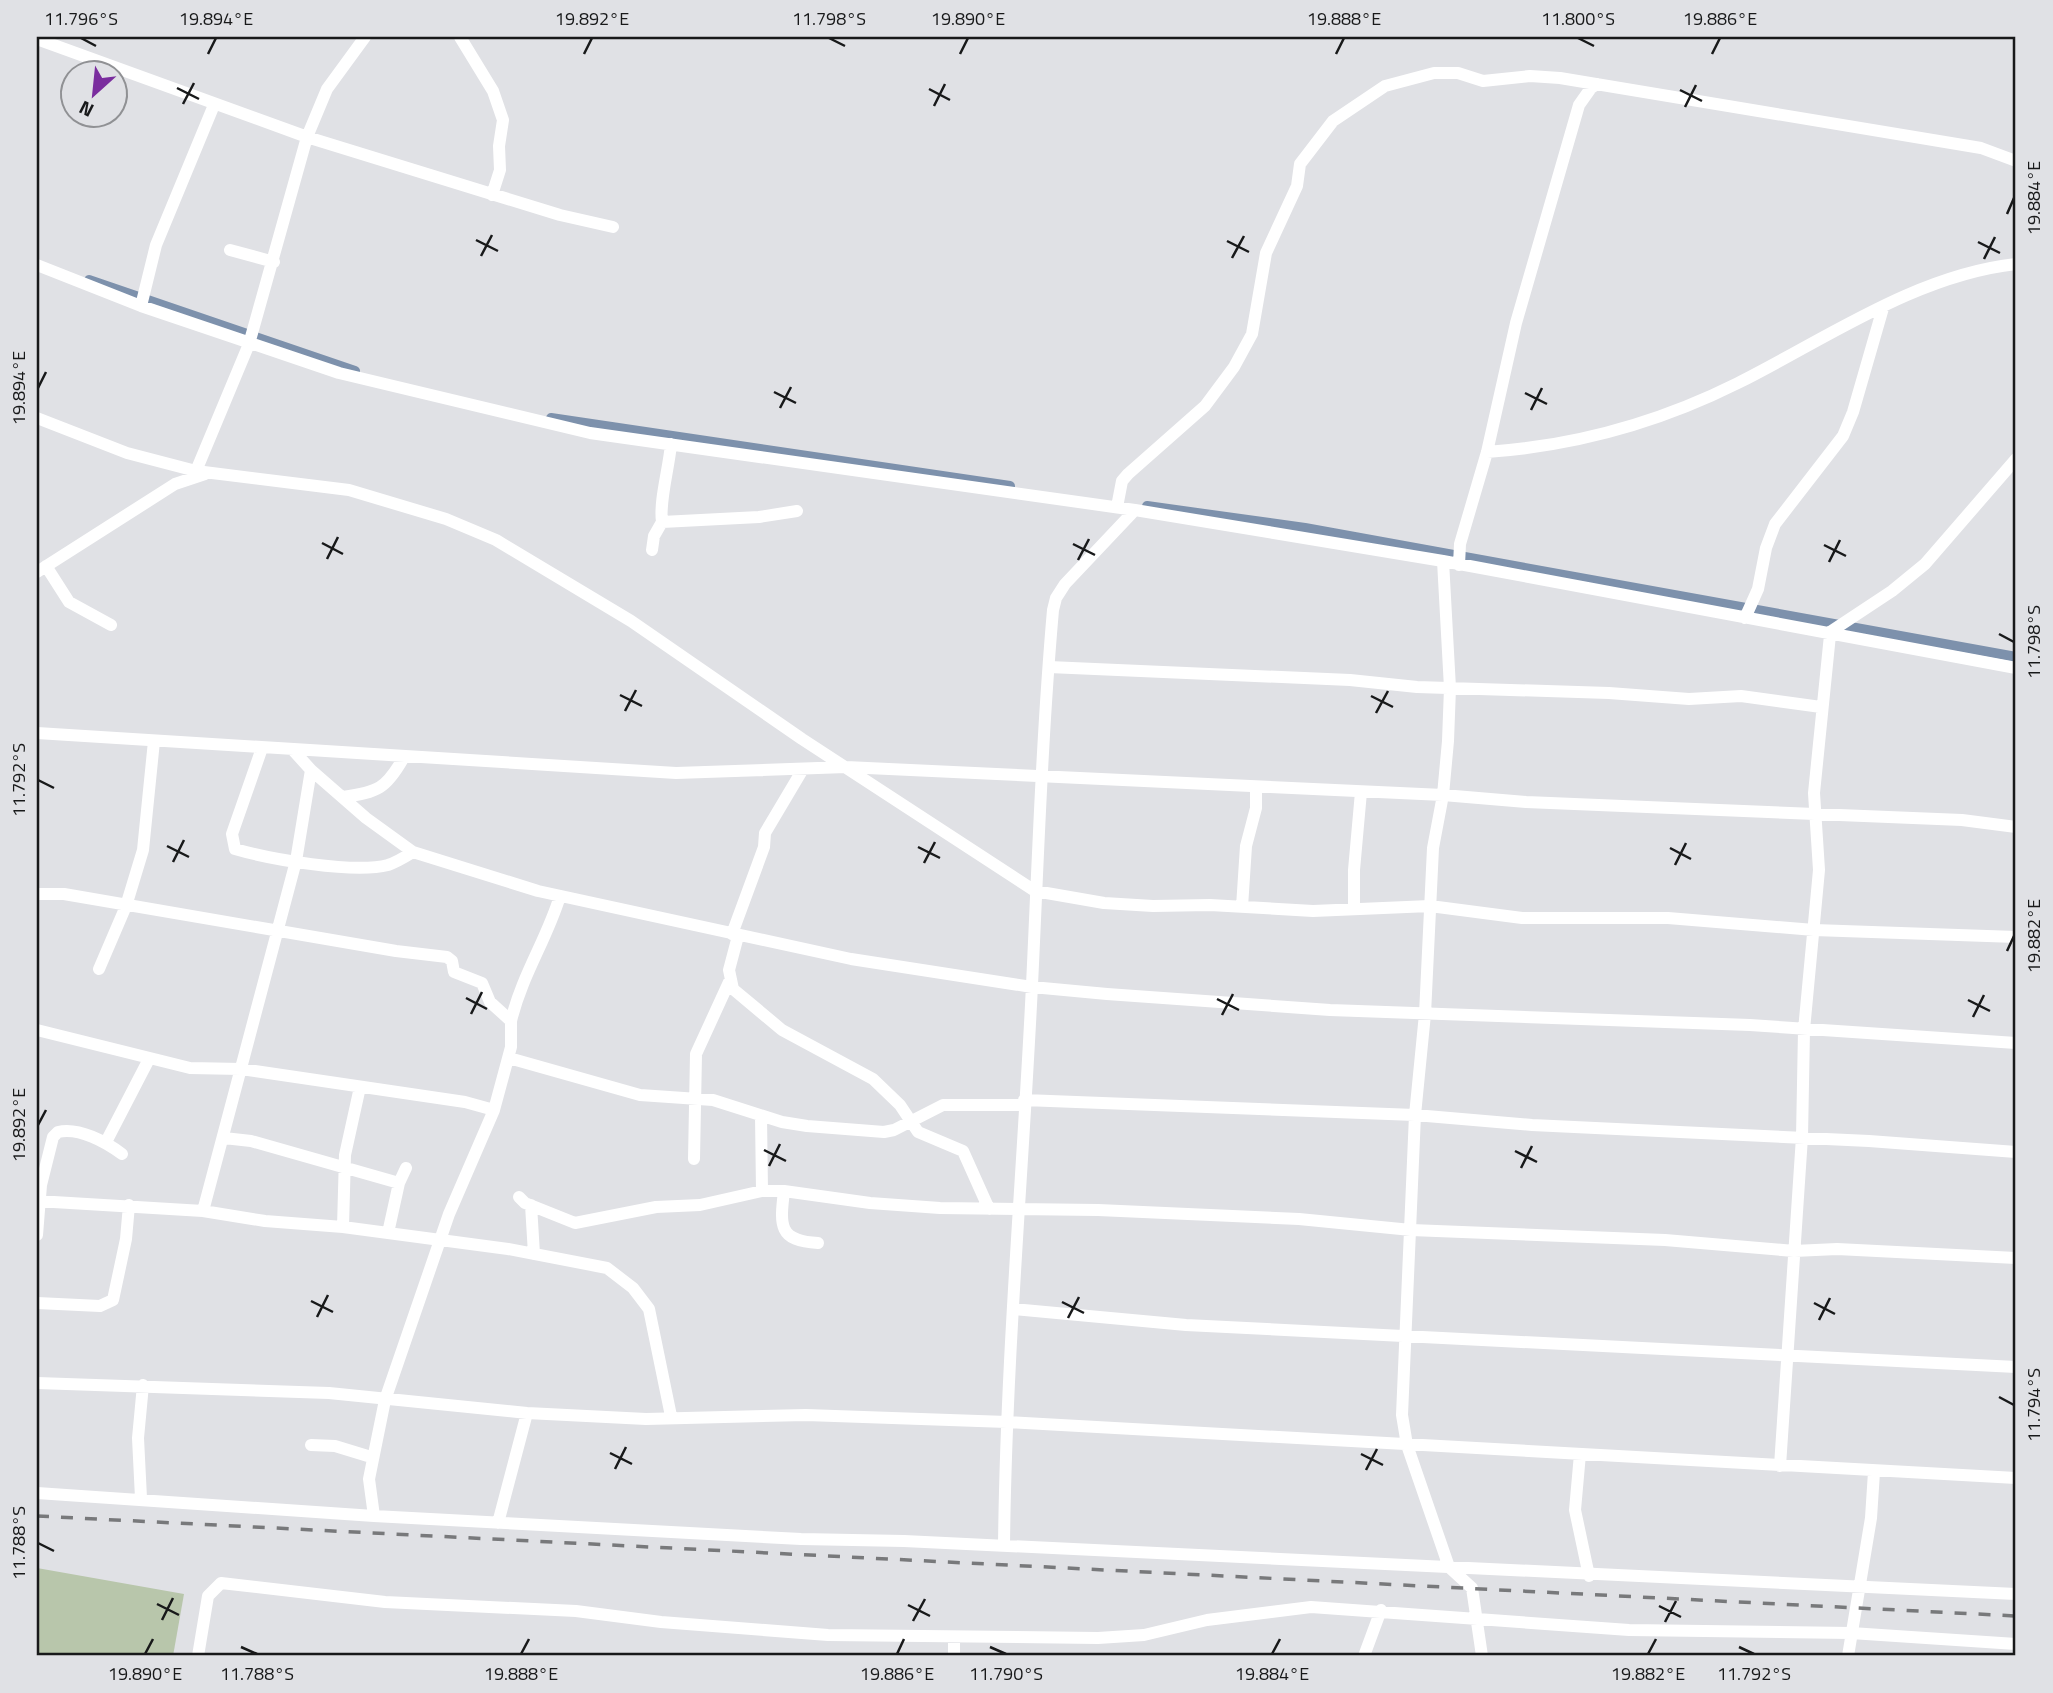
<svg xmlns="http://www.w3.org/2000/svg" width="2053" height="1693" viewBox="0 0 2053 1693" font-family="'Titillium Web',sans-serif">
	<style>
		.green { fill: #b8c6ab }
		.lines { fill: none; stroke-linecap: round; stroke-linejoin: round }
		.canal { stroke: #7d91ac; stroke-width: 10 }
		.street { stroke: #fff; stroke-width: 12 }
		.rail { stroke: #78797b; stroke-width: 3.5; stroke-dasharray: 12 12; stroke-linecap: butt }
		.ticks { fill: none; stroke: #18191a; stroke-width: 2.5 }
		.neatline { fill: none; stroke: #18191a; stroke-width: 2.5 }
		.ticks-label { font-size: 18px; text-anchor: middle; fill: #18191a }
	</style>
	<rect width="100%" height="100%" fill="#e0e1e5"/>
	<path class="green" d="M37,1568L184,1594L173,1656H37Z"/>
	<g class="lines">
		<path class="canal" d="M89,280L355,371
			M551,418L1010,486
			M1147,506L1305,528L2016,657"/>
		<path class="street" d="M460,37L493,91L503,120L499,146L500,170L492,195
			M37,39L310,138L560,215L613,227
			M230,250L274,262
			M37,265L141,306L339,373L590,433L1135,510L1443,561L1450,688L1448,741L1443,795L1433,848L1425,1014L1415,1115L1402,1415L1407,1445L1449,1567L1472,1588L1482,1656
			M141,306L156,245L214,105
			M37,418L127,453L196,471L349,490L446,519L496,540L631,621L802,739L1035,891L1104,903L1153,906L1210,905L1313,911L1430,906L1522,918H1668L1814,930L2016,937
			M1487,452C1574,446 1660,422 1738,383C1826,339 1916,275 2016,264
			M196,471L249,344L307,137L327,89L365,37
			M1117,507L1122,481L1128,474L1205,406L1234,367L1252,334L1266,253L1297,186L1300,164L1333,121L1385,86L1434,73H1458L1483,81L1530,76L1560,78L1981,148L2016,161
			M662,522L759,517L797,511
			M652,550L654,536L662,522C659,501 669,468 671,444
			M1443,561L2016,668
			M1459,565L1460,544L1487,452L1516,323L1579,105L1591,88L1597,84
			M46,566L69,602L111,625
			M37,572L175,484L205,474
			M1745,618L1758,589L1766,548L1775,524L1843,436L1853,412L1883,308
			M1827,634L1892,591L1925,564L2016,459
			M1049,667L1350,680L1417,687L1609,693L1689,699L1741,696L1821,707
			M37,733L676,773L846,767L1443,795L1526,802L1962,820L2016,827
			M262,748L232,834L235,849C269,859 354,874 388,865C397,862 405,857 413,852
			M292,749L311,770L366,818L413,852L538,891L851,959L1032,987L1107,994L1330,1010L1750,1025L2016,1043
			M343,797C378,792 386,789 404,757
			M37,894H64L396,951L447,957L452,961L454,972L482,983L490,1002L511,1021V1047L494,1110L449,1214L385,1400L369,1479L374,1516
			M1242,907L1246,846L1256,808V788
			M1354,908V870L1361,792
			M732,934L764,847L765,833L803,769
			M738,936L729,970L733,989L782,1030L873,1079L900,1105L918,1132L963,1151L989,1209
			M99,969L126,906L143,850L154,741
			M511,1021C522,975 547,939 560,896
			M37,1030L190,1068L241,1069L465,1102L494,1110
			M509,1058L640,1095L713,1100L782,1122L807,1126L884,1132L894,1130L943,1105H1023
			M1024,1100L1415,1115L1532,1125L1869,1141L2016,1152
			M761,1116L762,1191
			M224,1138L251,1141L399,1183
			M106,1142L149,1059
			M694,1159L696,1054L729,982
			M784,1191C780,1225 778,1241 818,1243
			M519,1197L525,1203L575,1223L656,1207L700,1205L762,1191H784L870,1203L940,1208L1098,1210L1299,1219L1411,1230L1665,1240L1794,1251L1837,1249L2016,1258
			M37,1201L203,1211L265,1221L343,1227L508,1249L607,1268L633,1288L649,1309L671,1416
			M531,1205L534,1254
			M203,1211L296,861L311,770
			M343,1227L345,1155L360,1087
			M388,1233L399,1183L406,1168
			M37,1235L41,1185L53,1137L58,1132C79,1127 106,1142 122,1154
			M37,1303L100,1306L113,1300L126,1239L129,1205
			M1014,1309L1186,1325L2016,1367
			M37,1383L329,1393L527,1413L646,1419L806,1415L1007,1422L2016,1478
			M311,1445L335,1446L371,1457
			M1580,1454L1575,1510L1589,1576
			M1780,1466L1802,1137L1804,1030L1819,870L1814,793L1830,635
			M37,1493L374,1516L801,1539L904,1541L2016,1594
			M141,1498L138,1438L143,1385
			M498,1523L527,1413
			M1004,1546C1006,1358 1023,1172 1032,985C1038,860 1042,735 1053,610L1056,598L1065,584L1135,510
			M198,1656L208,1596L221,1583L385,1602L576,1611L661,1622L828,1635L1098,1638L1144,1635L1207,1620L1311,1607L1629,1630L1851,1633L2016,1644
			M954,1656V1639
			M1364,1656L1381,1610
			M1848,1656L1871,1518L1874,1472"/>
		<path class="rail" d="M37,1516L2016,1616"/>
	</g>
	<path class="ticks" d="M81,38L96,46M829,38L845,46M1578,38L1594,46M208,54L216,38M584,54L592,38M960,54L968,38M1336,54L1344,38M1712,54L1720,38M177,88L199,99M929,89L950,100M1680,90L1702,101M183,104L194,83M934,106L945,84M1685,107L1696,85M2007,214L2014,198M476,240L498,251M1227,241L1249,252M1978,242L2000,253M481,256L492,235M1232,258L1244,236M1984,259L1995,237M38,388L46,372M774,392L796,403M1525,393L1547,404M780,408L791,387M1531,410L1542,388M322,543L343,554M1073,544L1095,555M1824,545L1846,556M327,559L338,537M1078,560L1089,539M1829,562L1840,540M1999,634L2014,642M620,695L642,706M1371,696L1393,707M625,711L636,690M1376,713L1388,691M38,780L54,788M167,846L189,857M918,847L940,858M1670,848L1691,859M173,862L184,840M924,863L935,842M1675,865L1686,843M2007,951L2014,936M466,998L487,1009M1217,999L1239,1010M1968,1000L1990,1011M471,1014L482,992M1222,1015L1233,994M1973,1017L1984,995M38,1125L46,1110M764,1150L786,1161M1515,1151L1537,1162M769,1166L780,1144M1521,1168L1532,1146M311,1301L333,1312M1062,1302L1084,1313M1814,1303L1835,1314M317,1317L328,1295M1068,1318L1079,1297M1819,1320L1830,1298M1999,1397L2014,1405M610,1453L632,1464M1361,1454L1383,1465M615,1469L626,1447M1366,1470L1377,1449M38,1543L54,1551M157,1604L179,1615M908,1605L930,1616M1659,1606L1681,1617M162,1620L173,1598M913,1621L925,1599M1665,1622L1676,1601M241,1647L257,1654M990,1647L1006,1654M1739,1647L1754,1654M145,1654L153,1639M521,1654L529,1639M897,1654L904,1639M1272,1654L1280,1639M1648,1654L1656,1639"/>
	<rect width="2053" height="1693" fill="none" stroke="#e0e1e5" stroke-width="77"/>
	<g transform="translate(94 94) rotate(207)"><circle r="33" fill="#e0e1e5" stroke="#909194" stroke-width="2"/>
	<path d="M0-5L12 26L0 18L-12 26Z" fill="#7a2d9e"/>
	<text y="-10" font-size="19" font-weight="bold" text-anchor="middle" fill="#18191a">N</text>
	</g>
	<rect x="38" y="38" width="1976" height="1616" class="neatline"/>
	<g class="ticks-label">
		<text x="81" y="25">11.796°S</text>
		<text x="216" y="25">19.894°E</text>
		<text x="592" y="25">19.892°E</text>
		<text x="829" y="25">11.798°S</text>
		<text x="968" y="25">19.890°E</text>
		<text x="1344" y="25">19.888°E</text>
		<text x="1578" y="25">11.800°S</text>
		<text x="1720" y="25">19.886°E</text>
		<text transform="translate(2034 198) rotate(-90)" y="6">19.884°E</text>
		<text transform="translate(19 388) rotate(-90)" y="6">19.894°E</text>
		<text transform="translate(2034 642) rotate(-90)" y="6">11.798°S</text>
		<text transform="translate(19 780) rotate(-90)" y="6">11.792°S</text>
		<text transform="translate(2034 936) rotate(-90)" y="6">19.882°E</text>
		<text transform="translate(19 1125) rotate(-90)" y="6">19.892°E</text>
		<text transform="translate(2034 1405) rotate(-90)" y="6">11.794°S</text>
		<text transform="translate(19 1543) rotate(-90)" y="6">11.788°S</text>
		<text x="145" y="1680">19.890°E</text>
		<text x="257" y="1680">11.788°S</text>
		<text x="521" y="1680">19.888°E</text>
		<text x="897" y="1680">19.886°E</text>
		<text x="1006" y="1680">11.790°S</text>
		<text x="1272" y="1680">19.884°E</text>
		<text x="1648" y="1680">19.882°E</text>
		<text x="1754" y="1680">11.792°S</text>
	</g>
</svg>
